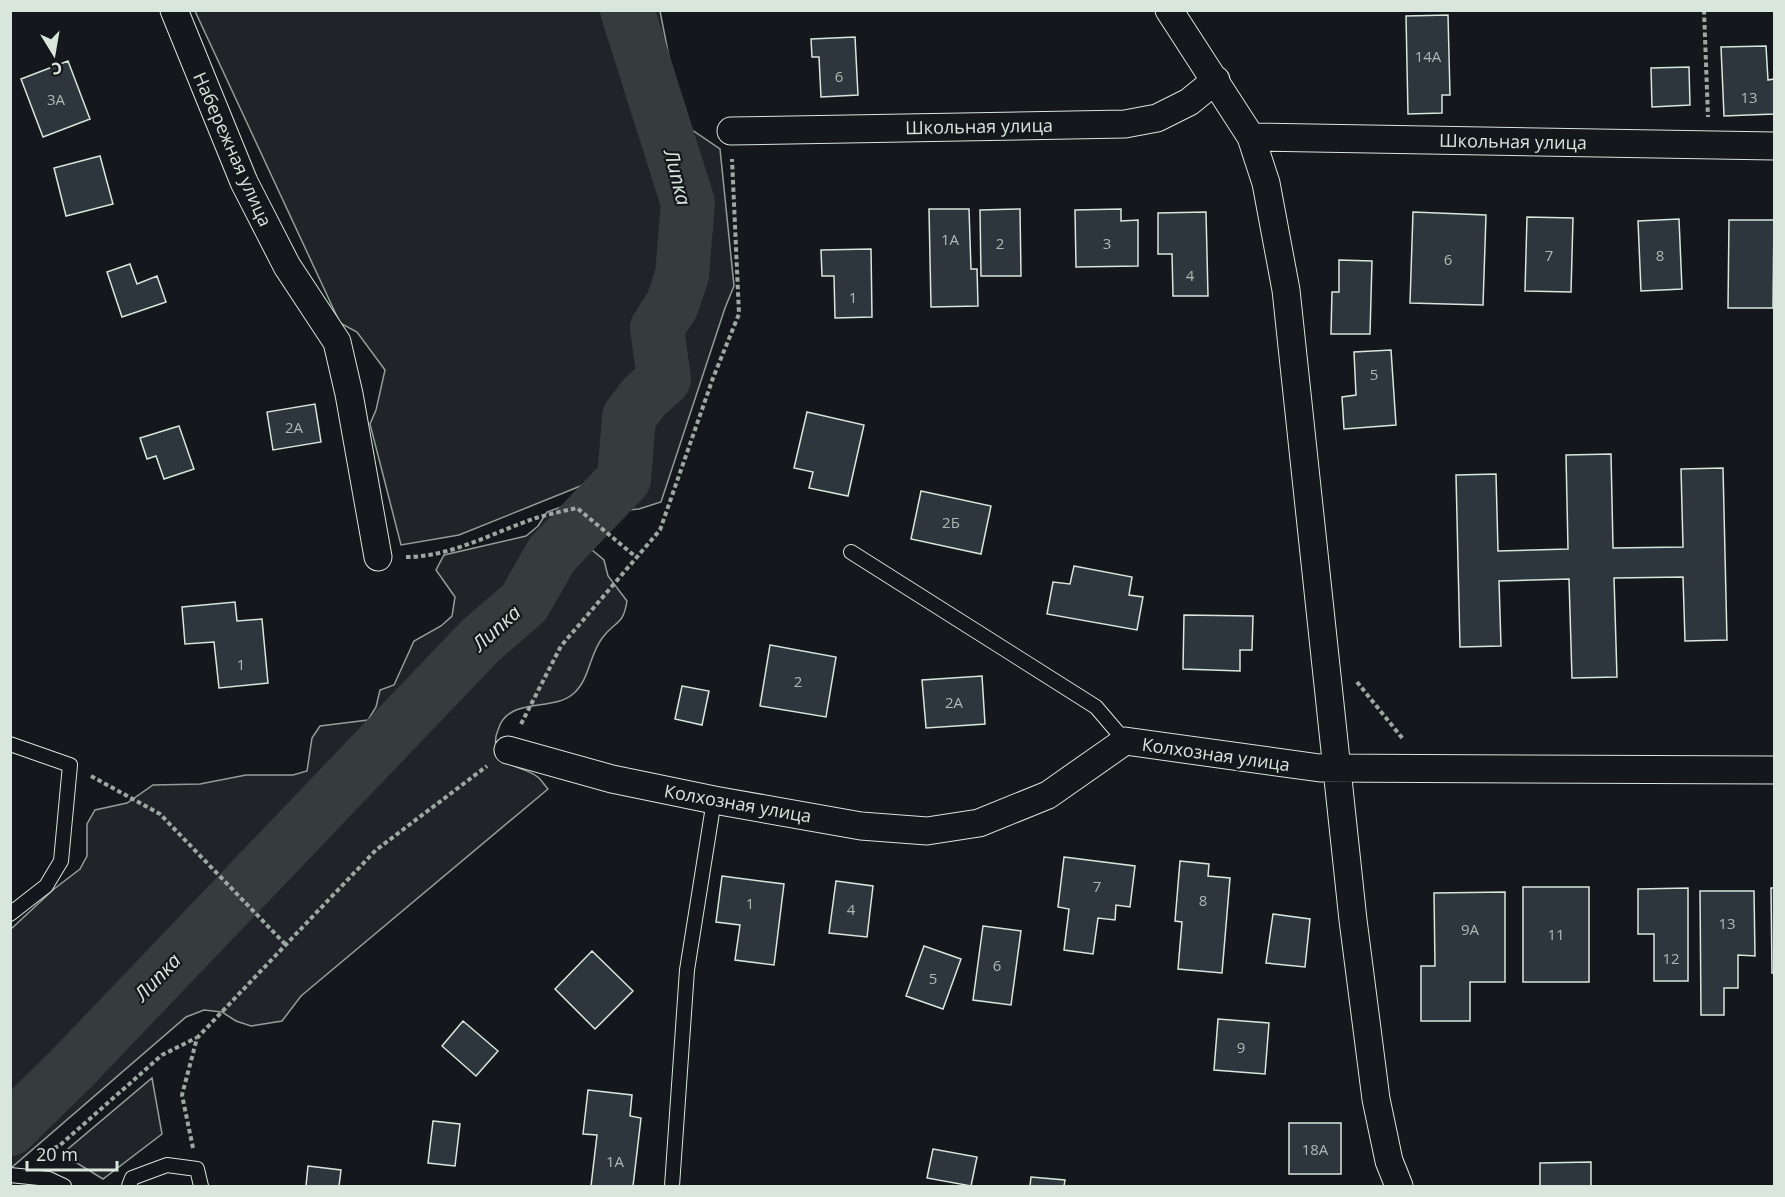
<svg xmlns="http://www.w3.org/2000/svg" width="1785" height="1197" viewBox="0 0 1785 1197" font-family="'Open Sans',sans-serif">
	<style>
		.green { fill: #202428; stroke: #939e99; stroke-width: 1.5 }
		.lines { fill: none; stroke-linecap: round; stroke-linejoin: round }
		.river { stroke: #363b3e; stroke-width: 54 }
		.building { fill: #2c363c; stroke: #d8e6dc; stroke-width: 1.5 }
		.lane-casing { stroke: #d8e6dc; stroke-width: 16 }
		.street-casing { stroke: #d8e6dc; stroke-width: 29 }
		.path { stroke: #9da8a2; stroke-width: 4; stroke-dasharray: 4.5 3; stroke-linecap: butt }
		.lane { stroke: #14181c; stroke-width: 14 }
		.street { stroke: #14181c; stroke-width: 27 }
		.labels { text-anchor: middle; dominant-baseline: central; stroke-width: 4.5; stroke-linejoin: round; paint-order: stroke }
		.number-label { font-size: 15px; fill: #adbab4 }
		.street-label { font-size: 18px; fill: #d8e6dc; stroke: #14181c }
		.water-label { font-size: 20px; font-style: italic; fill: #d8e6dc; stroke: #14181c }
	</style>
	<rect width="100%" height="100%" fill="#14181c"/>
	<path class="green" d="M195,11H660L682,123L720,149L734,286L725,308L661,502L639,509L616,511L593,481L459,535L401,545L370,424L376,410L385,370L357,332L340,323Z
		M561,507L575,512L584,524L580,540L604,560L608,576L627,601C623,626 616,620 603,637C589,654 590,680 573,694C552,712 508,696 498,730C495,737 494,744 498,752C505,769 527,767 539,778C542,781 545,786 548,789L301,996L282,1021L251,1026L236,1021L222,1012L204,1010L186,1017L11,1168V929L54,889L80,869L87,856V824L95,810L127,803L153,785L200,784L246,775H293L307,771L312,738L320,726L368,720L376,707L380,690L394,685L414,641L441,626L452,616L455,597L436,570L444,555L526,536L538,526L547,512Z
		M152,1078L162,1134L103,1179L62,1154Z"/>
	<g class="lines">
		<path class="river" d="M10,1129L72,1068L481,640L524,603L552,554L624,479L629,417L644,397L664,379L657,328L672,305L682,275L688,203L627,10"/>
	</g>
	<path class="building" d="M1448,15L1450,95H1442V113L1408,114L1406,16Z
		M855,37L858,95L821,97L819,57H812L811,39Z
		M1766,46L1768,80L1774,79V114L1724,116L1721,47Z
		M68,61L90,119L43,137L21,79Z
		M1689,67L1690,105L1652,107L1651,68Z
		M100,156L113,204L66,216L54,168Z
		M929,209H969L971,269H977L978,306L931,307Z
		M1020,209L1021,276H981L980,210Z
		M1121,209V221L1138,220V266L1076,267L1075,210Z
		M1206,212L1208,296H1173L1172,254H1158V213Z
		M1413,212L1486,215L1483,305L1410,303Z
		M1527,217L1573,218L1571,292L1525,291Z
		M1679,219L1682,289L1641,291L1638,221Z
		M1729,220H1774L1773,308H1728Z
		M871,249L872,317L835,318L834,276H822L821,250Z
		M1339,260L1372,261L1370,334H1331L1332,292H1339Z
		M130,264L137,284L157,276L166,302L122,317L107,272Z
		M1391,350L1396,425L1344,429L1342,397L1356,395L1354,352Z
		M315,404L321,442L273,450L267,412Z
		M807,412L864,425L848,496L809,488L813,472L794,468Z
		M179,426L194,469L164,479L156,456L147,459L140,438Z
		M1611,454L1613,548L1683,547L1681,469L1723,468L1727,640L1685,641L1683,577L1614,578L1617,677L1572,678L1569,579L1499,581L1501,646L1460,647L1456,475L1496,474L1498,551L1568,549L1566,455Z
		M921,491L991,506L981,554L911,539Z
		M1074,566L1132,577L1129,595L1143,597L1137,630L1047,614L1053,582L1070,584Z
		M235,602L237,621L262,619L268,683L219,688L214,642L185,644L182,607Z
		M1184,615L1253,616L1252,650H1240V671L1183,669Z
		M770,645L836,657L826,717L760,706Z
		M982,676L985,724L926,728L922,680Z
		M682,686L709,691L702,725L675,719Z
		M1064,857L1135,866L1130,907L1116,905L1115,920L1098,918L1093,954L1064,950L1069,909L1058,907Z
		M1180,861L1209,864L1208,876L1230,878L1222,973L1178,969L1182,922L1175,921Z
		M722,876L784,884L774,965L735,960L740,925L716,922Z
		M836,881L873,886L867,937L829,933Z
		M1523,887H1589V982H1523Z
		M1688,888V981H1654V934H1638V889Z
		M1771,888H1774V973H1772Z
		M1700,891H1754L1755,956L1738,955V988H1724V1015H1701Z
		M1505,892V982H1470V1021H1421V966H1435L1434,893Z
		M1273,914L1310,919L1305,967L1266,963Z
		M983,926L1021,931L1011,1005L973,1000Z
		M924,946L961,959L943,1009L906,996Z
		M592,951L633,991L595,1029L555,989Z
		M1218,1019L1269,1023L1265,1074L1214,1070Z
		M463,1021L498,1051L476,1076L442,1046Z
		M588,1090L632,1095L630,1116L641,1118L633,1186H591L597,1135L583,1134Z
		M433,1121L460,1124L455,1166L428,1163Z
		M1289,1123H1341V1174H1289Z
		M933,1149L977,1157L971,1186L927,1178Z
		M1591,1162V1186H1540V1163Z
		M308,1166L341,1170L339,1186H306Z
		M1031,1177L1065,1180L1064,1186H1030Z"/>
	<g class="lines">
		<defs>
			<path id="lane" d="M851,552L1096,707L1125,741
				M10,744L70,765L61,861L46,886L10,914
				M10,1175L49,1179L64,1186
				M129,1186L132,1178L167,1165L197,1169L201,1186
				M672,1186L687,970L714,800"/>
			<path id="street" d="M174,10L244,182L287,266L337,342L349,394L378,557
				M1169,10L1251,137L1266,183L1286,290L1353,920L1376,1099L1389,1161L1399,1186
				M731,131L1125,124L1157,118L1189,102L1216,80
				M1251,137L1774,146
				M508,750L612,779L714,800L861,826L927,831L979,823L1048,795L1125,741L1320,768L1774,770"/>
		</defs>
		<use href="#lane" class="lane-casing"/>
		<use href="#street" class="street-casing"/>
		<path class="path" d="M1704,10L1708,117
			M406,557C451,557 494,532 536,518C549,514 563,511 577,508L636,557
			M1357,682L1403,739
			M521,724L561,646L660,530L713,378L739,314L732,159
			M91,776L160,814L286,945
			M193,1148L182,1095L197,1038L376,850L487,766
			M40,1154L59,1146L162,1055L196,1038"/>
		<use href="#lane" class="lane"/>
		<use href="#street" class="street"/>
	</g>
	<g class="labels">
		<g class="number-label">
			<text x="1428" y="56">14А</text>
			<text x="839" y="76">6</text>
			<text x="1749" y="97">13</text>
			<text x="56" y="99">3А</text>
			<text x="950" y="239">1А</text>
			<text x="1000" y="243">2</text>
			<text x="1107" y="243">3</text>
			<text x="1549" y="255">7</text>
			<text x="1660" y="255">8</text>
			<text x="1448" y="259">6</text>
			<text x="1190" y="275">4</text>
			<text x="853" y="297">1</text>
			<text x="1374" y="374">5</text>
			<text x="294" y="427">2А</text>
			<text x="951" y="522">2Б</text>
			<text x="241" y="664">1</text>
			<text x="798" y="681">2</text>
			<text x="954" y="702">2А</text>
			<text x="1097" y="886">7</text>
			<text x="1203" y="900">8</text>
			<text x="750" y="903">1</text>
			<text x="851" y="909">4</text>
			<text x="1727" y="923">13</text>
			<text x="1470" y="929">9А</text>
			<text x="1556" y="934">11</text>
			<text x="1671" y="958">12</text>
			<text x="997" y="965">6</text>
			<text x="933" y="978">5</text>
			<text x="1241" y="1047">9</text>
			<text x="1315" y="1149">18А</text>
			<text x="615" y="1161">1А</text>
		</g>
		<g class="street-label">
			<text transform="translate(979 126) rotate(-1)">Школьная улица</text>
			<text transform="translate(1513 141) rotate(1)">Школьная улица</text>
			<text transform="translate(233 149) rotate(66)">Набережная улица</text>
			<text transform="translate(1216 754) rotate(8)">Колхозная улица</text>
			<text transform="translate(738 803) rotate(10)">Колхозная улица</text>
		</g>
		<g class="water-label">
			<text transform="translate(678 177) rotate(76)">Липка</text>
			<text transform="translate(496 628) rotate(-42)">Липка</text>
			<text transform="translate(157 977) rotate(-46)">Липка</text>
		</g>
	</g>
	<rect width="1785" height="1197" fill="none" stroke="#d8e6dc" stroke-width="24"/>
	<g transform="translate(54 54) rotate(169)" stroke="#14181c" stroke-width="4.5" paint-order="stroke">
	<path d="M0-4.5L10 22L0 15L-10 22Z" fill="#d8e6dc"/>
	<text y="-9" font-size="16" font-weight="bold" text-anchor="middle" fill="#d8e6dc">С</text>
	</g>
	<path d="M27 1161v9h90v-9" fill="none" stroke="#d8e6dc" stroke-width="3"/>
	<text x="36" y="1161" font-size="18" fill="#d8e6dc" stroke="#14181c" stroke-width="4.5" paint-order="stroke">20 m</text>
</svg>
